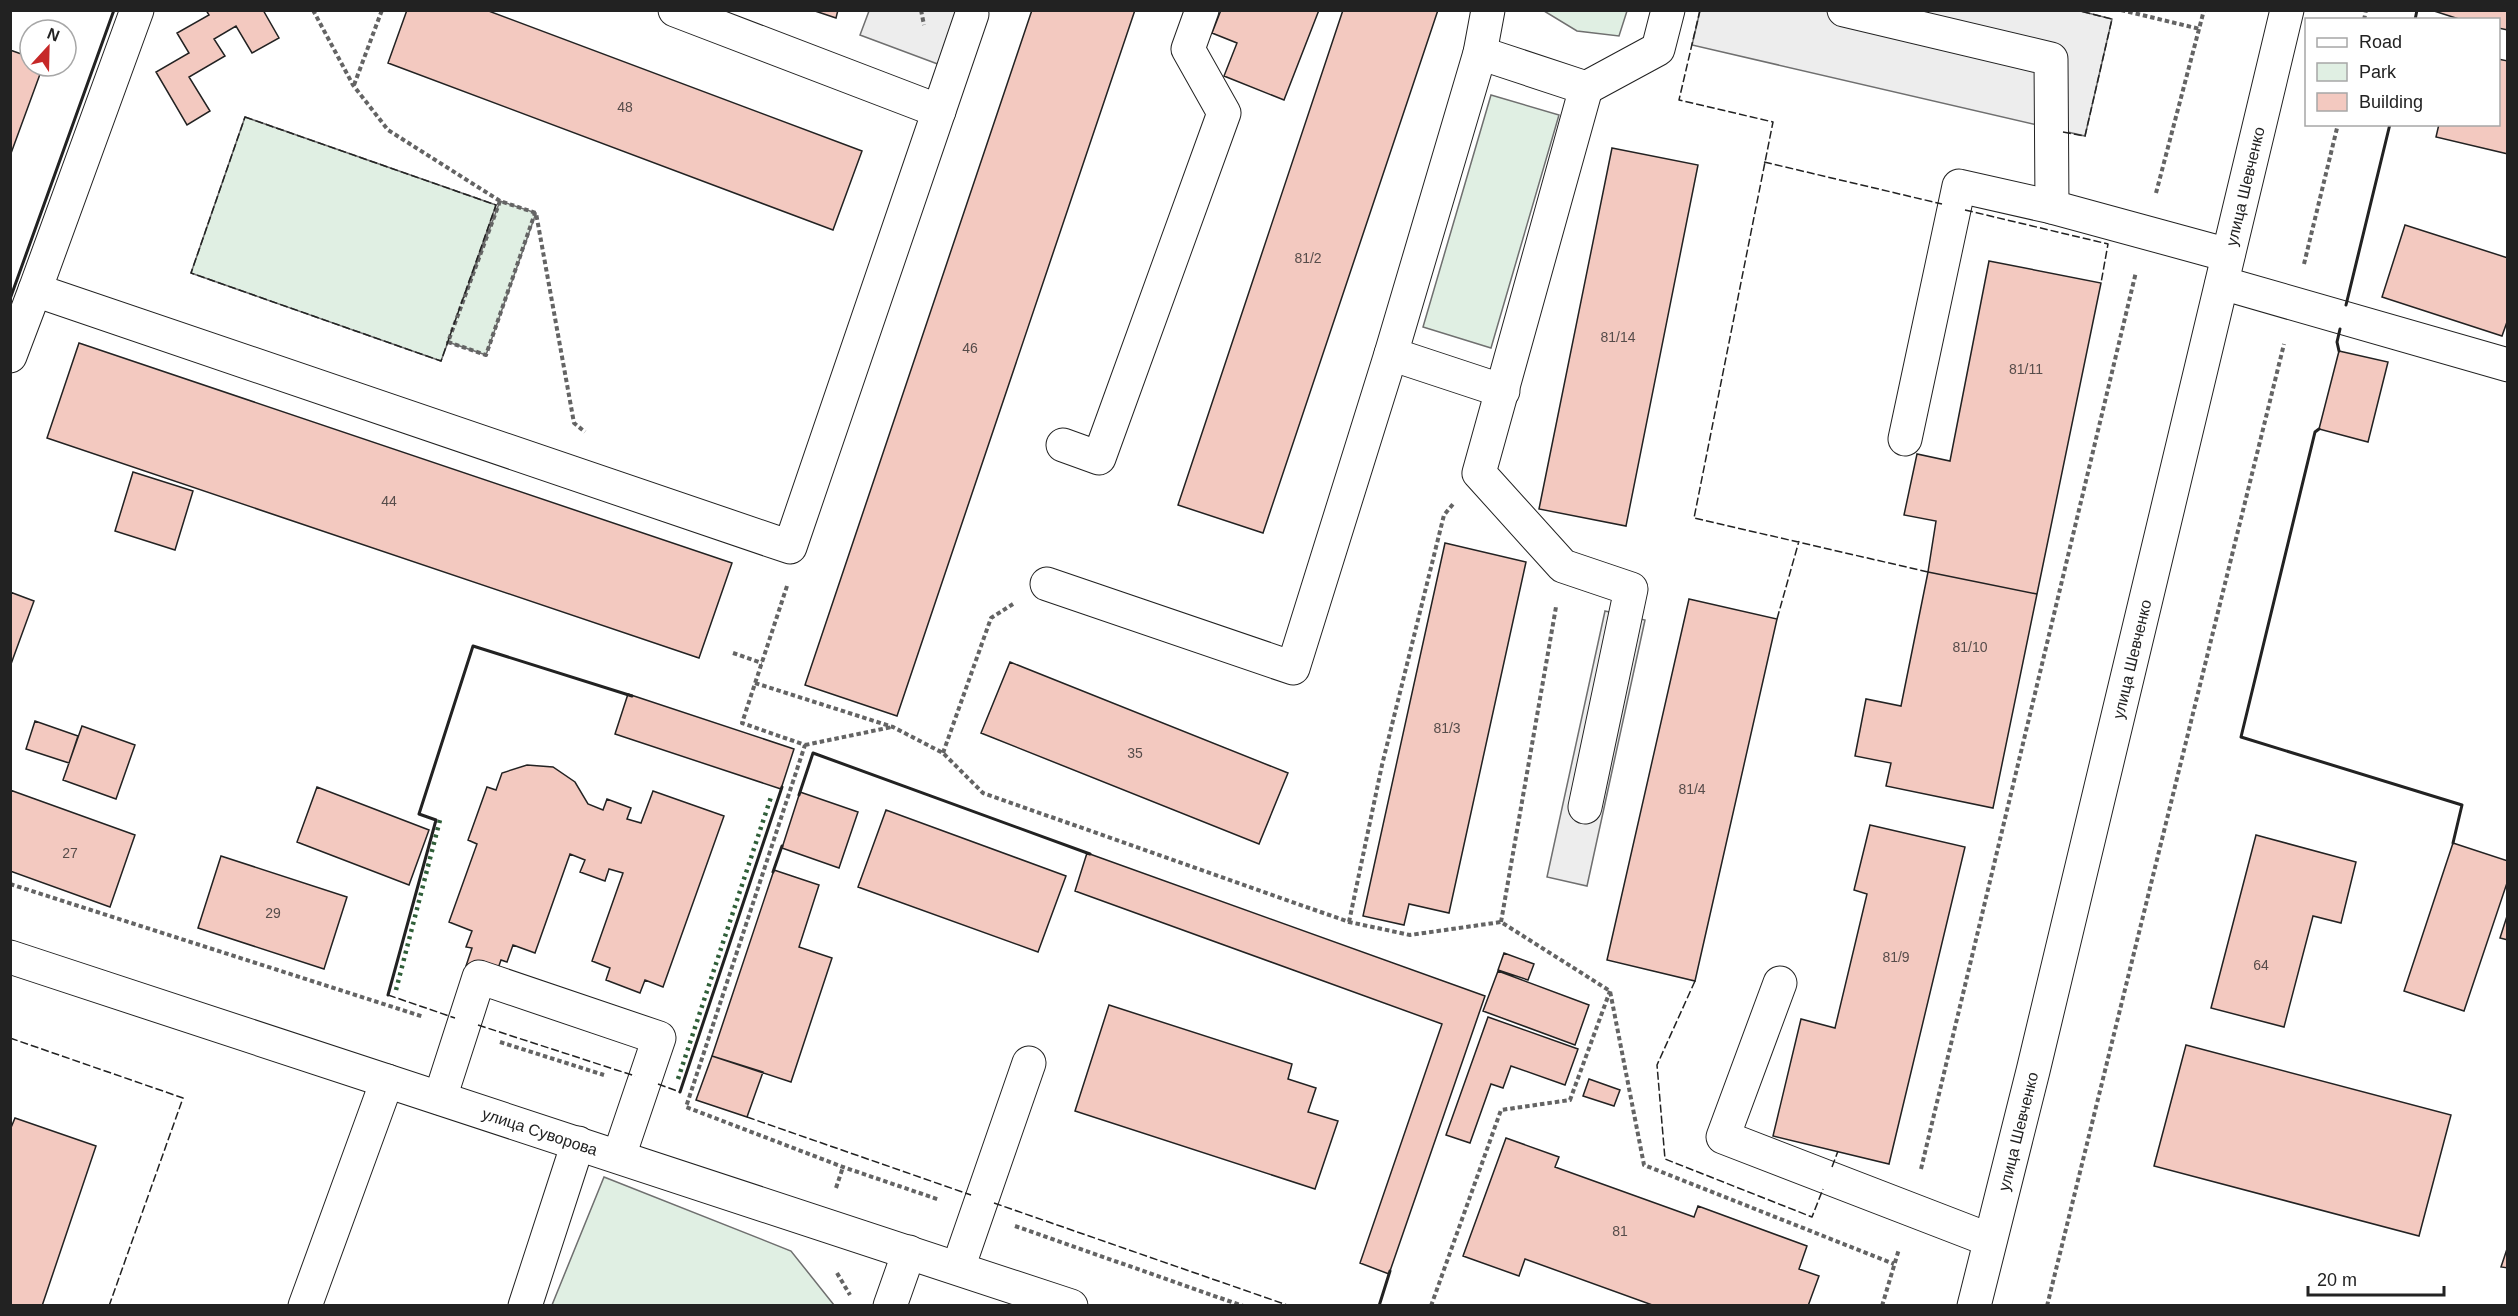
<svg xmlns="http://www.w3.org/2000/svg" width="2518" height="1316" viewBox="0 0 2518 1316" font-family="Arial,sans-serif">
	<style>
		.green { fill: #e0efe3; stroke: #6f6f6f; stroke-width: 1.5 }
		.parking { fill: #ededed; stroke: #6f6f6f; stroke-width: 1.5 }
		.building { fill: #f3c9c0; stroke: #222; stroke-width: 1.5 }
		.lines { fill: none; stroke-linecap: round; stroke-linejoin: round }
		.minor-casing { stroke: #222; stroke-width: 35 }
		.highway-casing { stroke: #222; stroke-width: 35 }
		.path { stroke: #646464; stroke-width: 4; stroke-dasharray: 4.5 3; stroke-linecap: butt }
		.minor { stroke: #fff; stroke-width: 33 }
		.highway { stroke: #fff; stroke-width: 33 }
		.hedge { stroke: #2f5e38; stroke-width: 4.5; stroke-dasharray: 3 4.5; stroke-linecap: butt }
		.fence { stroke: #222; stroke-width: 1.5; stroke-dasharray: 8 3; stroke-linecap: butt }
		.wall { stroke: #222; stroke-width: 3 }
		.labels { text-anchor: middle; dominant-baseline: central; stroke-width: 4.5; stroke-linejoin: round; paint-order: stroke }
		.number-label { font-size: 14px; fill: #564c4a }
		.street-label { font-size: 16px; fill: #222; stroke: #fff }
	</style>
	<rect width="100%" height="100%" fill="#fff"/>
	<path class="green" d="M1544,11H1627L1619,36L1577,31Z
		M1491,95L1559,115L1491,348L1423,327Z
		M245,117L496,205L464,298L500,201L536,213L486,355L448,342L441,361L191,273Z
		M604,1177L791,1251L834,1305H552Z"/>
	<path class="parking" d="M2076,10L2112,19L2085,136L1692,45L1700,11Z
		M869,11H964L943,66L860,35Z
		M1605,611L1645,620L1587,886L1547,877Z"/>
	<path class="building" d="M206,10H263L279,38L252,53L236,26L214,39L225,56L189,77L210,111L187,125L156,72L189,53L177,33L209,15Z
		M407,10H486L862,151L833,230L388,63Z
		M812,10H838L836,18Z
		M1032,10H1135L897,716L805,685Z
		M1221,10H1319L1284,100L1224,76L1237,43L1212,33Z
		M1343,10H1438L1263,533L1178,505Z
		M2431,10H2508V30L2498,28V20H2462Z
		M10,50L30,57V66H43L10,156Z
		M2498,59L2508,61V154L2436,137L2439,124H2498Z
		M1612,148L1698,165L1626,526L1539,509Z
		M2405,225L2508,258V319L2502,336L2382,297Z
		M1989,261L2101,283L2037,594L1928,572L1936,521L1904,515L1917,454L1950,461Z
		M79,343L732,563L699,658L47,438Z
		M2339,351L2388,362L2368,442L2319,429Z
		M133,472L193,491L175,550L115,531Z
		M1445,543L1526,562L1449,913L1409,904L1404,925L1363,916Z
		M1928,572L2037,594L1993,808L1886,786L1891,763L1855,756L1866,699L1901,706Z
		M10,592L34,601L11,664H10Z
		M1689,599L1777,619L1695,981L1607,960Z
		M1010,662L1288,773L1259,844L981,733Z
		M628,694L794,749L781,789L615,734Z
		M35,721L78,736L69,763L26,749Z
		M82,726L135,745L116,799L63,780Z
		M527,765L553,767L575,782L588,804L603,810L607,799L631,808L627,819L641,823L653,791L724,816L663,987L645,980L640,993L606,980L610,968L592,961L623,873L609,869L605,881L580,872L585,860L570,854L535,953L513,945L507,962L501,960L495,977L466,966L472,948L466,947L472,931L449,922L477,844L468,840L487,787L496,790L502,773Z
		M317,787L429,830L409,885L297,842Z
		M10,790L135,835L110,907L10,871Z
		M800,792L858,812L839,868L782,848Z
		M886,810L1066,876L1038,952L858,887Z
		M1870,825L1965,847L1889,1164L1773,1136L1801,1019L1835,1028L1867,894L1854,890Z
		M2256,835L2356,862L2341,923L2313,916L2284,1027L2211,1008Z
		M2453,843L2508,861V880L2464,1011L2404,991Z
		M1087,853L1485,996L1389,1274L1360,1263L1442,1024L1075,891Z
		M221,856L347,897L324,969L198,928Z
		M774,870L819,885L799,947L832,958L791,1082L712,1056Z
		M2508,913V940L2500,938Z
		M1504,953L1534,964L1528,980L1498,970Z
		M1498,971L1589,1005L1575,1045L1483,1011Z
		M1109,1005L1292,1064L1288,1079L1316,1088L1308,1112L1338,1121L1315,1189L1075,1111Z
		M1488,1017L1578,1049L1565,1085L1511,1066L1503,1088L1491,1084L1470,1143L1446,1135Z
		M2186,1045L2451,1115L2419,1236L2154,1166Z
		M712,1056L763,1072L747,1117L696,1100Z
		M1589,1079L1620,1090L1614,1106L1583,1096Z
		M15,1118L96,1146L42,1306H10V1130Z
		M1506,1138L1559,1157L1555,1167L1694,1217L1698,1206L1807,1246L1799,1269L1819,1276L1808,1306H1655L1525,1259L1519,1276L1463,1256Z
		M2508,1246V1268L2501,1267Z"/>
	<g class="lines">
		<defs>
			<g id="minor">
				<path d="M137,10L35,290L790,547L972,14"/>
				<path d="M675,10L939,111"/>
				<path d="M1844,10L2051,59L2052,207"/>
				<path d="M1480,53L1586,88L1658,49L1668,10"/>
				<path d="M2222,283L2508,365"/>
				<path d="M1391,354L1503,391"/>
				<path d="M10,356L35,290"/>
				<path d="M1905,439L1959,186L2052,207L2228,255"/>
				<path d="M1063,445L1099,458L1224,113L1188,49L1202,10"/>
				<path d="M1047,584L1293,668L1391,354L1480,53L1488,10"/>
				<path d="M1585,807L1631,589L1563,566L1479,473L1586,88"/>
				<path id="s1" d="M10,957L1071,1306"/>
				<path d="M1780,983L1723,1137L1990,1240"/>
				<path d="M440,1098L479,977L659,1038L619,1156"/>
				<path d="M958,1268L1029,1063"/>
				<path d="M305,1306L387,1081"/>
				<path d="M525,1306L578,1143"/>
				<path d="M890,1306L909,1252"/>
			</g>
			<g id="highway">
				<path id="s2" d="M1974,1306L2033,1071L2287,10"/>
			</g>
		</defs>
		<use href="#minor" class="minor-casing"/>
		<use href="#highway" class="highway-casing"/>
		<path class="path" d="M313,10L353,85L388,130L500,201L536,213L574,423L585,432
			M921,10L924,25
			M2121,10L2200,29
			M2364,20L2366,10
			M354,85L382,10
			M2156,193L2204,10
			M500,201L448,342L486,355L535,213
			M2304,264L2338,124
			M787,586L742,723L805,745L686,1107L843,1167L940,1200
			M733,653L762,663
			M755,683L893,727L943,753L983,793L1349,922L1410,935L1501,922L1610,991L1644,1165L1894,1264
			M805,745L892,727
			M943,753L991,618L1013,604
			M10,884L424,1017
			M1349,922L1382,765L1444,515L1453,504
			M1501,922L1556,607
			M500,1042L604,1075
			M1921,1169L2136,272
			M836,1188L843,1167
			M1015,1226L1243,1306
			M837,1273L850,1295
			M1431,1306L1501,1110L1570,1100L1610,991
			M1882,1306L1899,1249
			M2047,1306L2284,344"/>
		<use href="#minor" class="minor"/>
		<use href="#highway" class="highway"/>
		<path class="hedge" d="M396,990L440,820
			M678,1079L771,797"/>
		<path class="fence" d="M1700,10L1679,100L1773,122L1694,518L1928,572
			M245,117L496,205L441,361L191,273Z
			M2063,132L2085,136L2112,19L2076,10
			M1764,162L1942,204
			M1965,210L2108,244L2101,283
			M1777,619L1799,541
			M1695,981L1657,1065L1665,1159L1812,1217L1823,1189
			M388,995L455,1018
			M478,1025L635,1076
			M10,1038L183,1098L109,1306
			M658,1084L680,1092
			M747,1117L971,1195
			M1832,1167L1838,1151
			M994,1203L1290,1306"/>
		<path class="wall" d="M2415,20L2417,10
			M10,299L114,10
			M2346,305L2390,124
			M2339,351L2337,342L2340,329
			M2319,429L2315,432L2241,737L2462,805L2453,843
			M799,795L813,753L1090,854
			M773,872L782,846
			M388,995L436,820L419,814L473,646L632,696
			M680,1092L782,787
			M1379,1306L1390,1271"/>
	</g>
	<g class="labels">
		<g class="number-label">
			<text x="625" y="107">48</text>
			<text x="1308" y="258">81/2</text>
			<text x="1618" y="337">81/14</text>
			<text x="970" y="348">46</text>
			<text x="2026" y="369">81/11</text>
			<text x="389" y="501">44</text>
			<text x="1970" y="647">81/10</text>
			<text x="1447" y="728">81/3</text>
			<text x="1135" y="753">35</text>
			<text x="1692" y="789">81/4</text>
			<text x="70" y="853">27</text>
			<text x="273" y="913">29</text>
			<text x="1896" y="957">81/9</text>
			<text x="2261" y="965">64</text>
			<text x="1620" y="1231">81</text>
		</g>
		<g class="street-label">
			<text stroke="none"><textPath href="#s2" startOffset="1152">улица Шевченко</textPath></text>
			<text stroke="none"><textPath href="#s2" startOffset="666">улица Шевченко</textPath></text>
			<text stroke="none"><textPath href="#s1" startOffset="558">улица Суворова</textPath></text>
			<text stroke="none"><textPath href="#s2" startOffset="180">улица Шевченко</textPath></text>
		</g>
	</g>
	<rect width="2518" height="1316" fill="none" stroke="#222222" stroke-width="24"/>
	<rect x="2305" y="18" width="195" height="108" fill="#ffffff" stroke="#a7a7a7" stroke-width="1.5"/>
	<rect x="2317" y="38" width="30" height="9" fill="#ffffff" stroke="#a7a7a7" stroke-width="1.5"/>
	<text x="2359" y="48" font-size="18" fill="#222222">Road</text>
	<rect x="2317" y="63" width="30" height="18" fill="#e0efe3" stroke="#a7a7a7" stroke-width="1.5"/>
	<text x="2359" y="78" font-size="18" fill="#222222">Park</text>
	<rect x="2317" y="93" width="30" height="18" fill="#f3c9c0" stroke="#a7a7a7" stroke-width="1.5"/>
	<text x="2359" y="108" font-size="18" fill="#222222">Building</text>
	<g transform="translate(48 48) rotate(22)"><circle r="28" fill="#ffffff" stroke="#a7a7a7" stroke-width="1.5"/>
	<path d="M0-4.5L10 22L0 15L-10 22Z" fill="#c62828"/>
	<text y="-9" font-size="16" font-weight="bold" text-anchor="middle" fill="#222222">N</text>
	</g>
	<path d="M2308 1286v9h136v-9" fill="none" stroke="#222222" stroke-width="3"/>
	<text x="2317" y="1286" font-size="18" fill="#222222" stroke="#ffffff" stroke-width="4.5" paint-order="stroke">20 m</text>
</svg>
